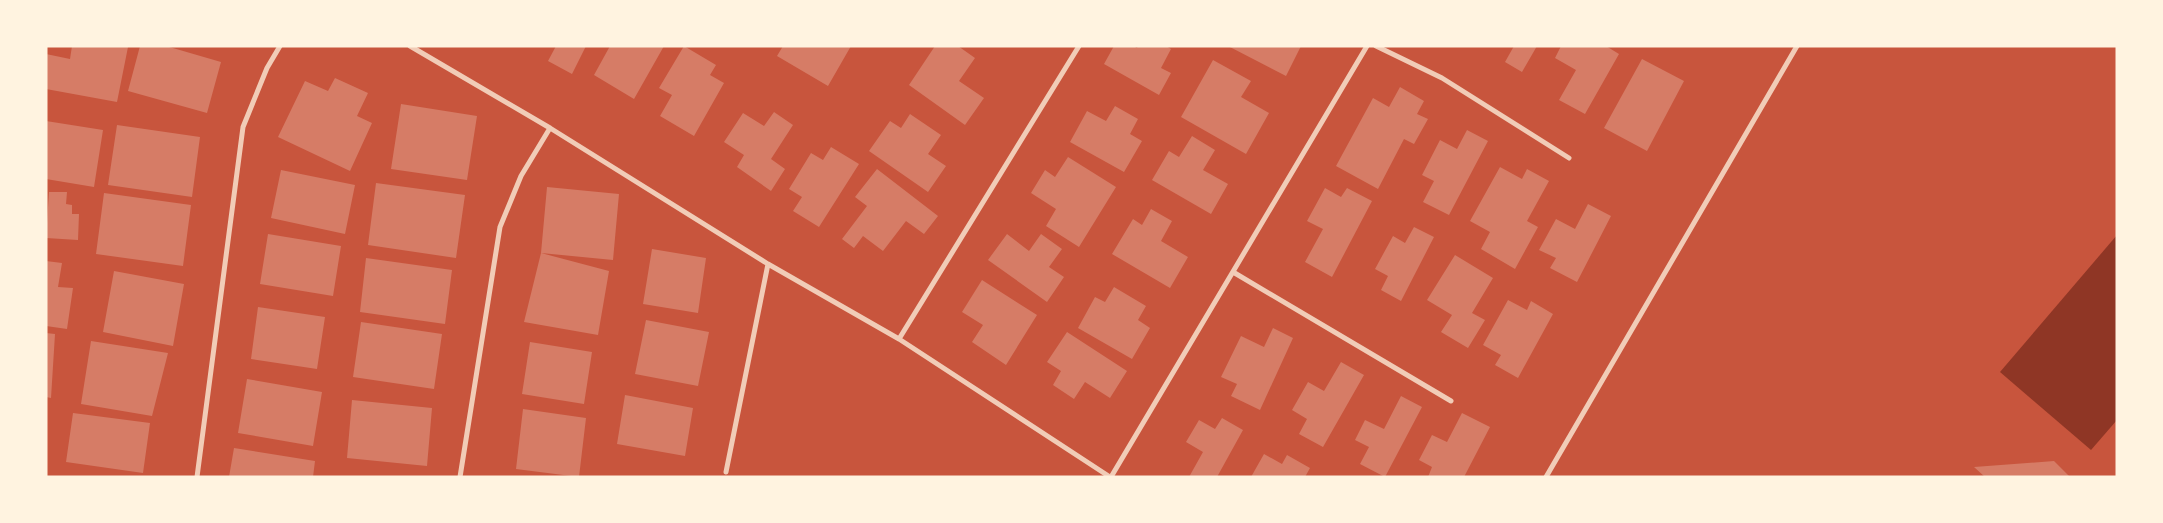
<svg xmlns="http://www.w3.org/2000/svg" width="2163" height="523" viewBox="0 0 2163 523" font-family="Rubik,sans-serif">
	<style>
		.water { fill: #8f3625 }
		.building { fill: #d67c66 }
		.lines { fill: none; stroke-linecap: round; stroke-linejoin: round }
		.minor { stroke: #f1ccb7; stroke-width: 5 }
	</style>
	<rect width="100%" height="100%" fill="#c8553d"/>
	<path class="water" d="M2117,235V420L2091,450L2000,372Z"/>
	<path class="building" d="M72,46L128,47L117,102L46,89V54L70,59Z
		M140,46H166L221,62L207,113L128,91Z
		M556,46H586L572,74L548,61Z
		M610,46H664L634,99L594,75Z
		M684,46L716,65L710,75L724,83L694,136L660,116L672,95L659,88Z
		M783,46H851L828,86L777,56Z
		M935,46H958L975,58L959,81L984,98L965,125L909,85Z
		M1114,46H1133L1137,48L1138,46H1166L1171,49L1161,68L1171,73L1159,95L1104,64Z
		M1228,46H1301L1286,76Z
		M1514,46H1537L1522,72L1505,62Z
		M1561,46H1606L1619,54L1585,114L1559,100L1576,70L1555,58Z
		M1642,59L1684,81L1647,151L1604,128Z
		M1213,60L1251,81L1241,97L1269,113L1246,154L1181,117Z
		M335,78L368,93L357,116L372,123L350,171L278,137L305,81L328,91Z
		M1400,87L1424,101L1417,114L1428,119L1414,144L1404,139L1378,189L1336,166L1373,98L1389,107Z
		M401,104L477,116L467,180L391,169Z
		M1115,106L1138,119L1130,134L1142,141L1124,172L1070,142L1087,111L1106,121Z
		M774,112L793,125L771,159L785,169L771,191L737,167L744,155L724,142L743,113L764,126Z
		M910,114L941,135L928,154L946,166L928,192L869,151L890,121L901,128Z
		M46,121L103,130L94,187L46,179Z
		M117,125L200,137L192,197L108,185Z
		M1467,130L1488,141L1449,215L1423,202L1434,181L1422,175L1440,140L1457,149Z
		M1192,136L1215,150L1203,170L1228,184L1211,214L1152,180L1169,151L1179,157Z
		M831,147L859,164L819,227L793,211L802,197L789,189L811,153L823,160Z
		M1068,157L1116,187L1079,247L1046,226L1056,209L1031,193L1045,170L1055,177Z
		M1500,167L1522,179L1527,169L1549,181L1527,221L1538,227L1515,269L1481,249L1490,232L1470,221Z
		M877,169L938,216L924,234L906,221L883,251L863,236L854,248L842,239L867,206L855,197Z
		M281,170L355,185L345,234L271,218Z
		M376,183L465,195L456,258L368,245Z
		M547,187L619,194L613,260L541,253Z
		M1325,188L1341,197L1347,188L1372,201L1332,277L1305,262L1323,229L1307,221Z
		M49,192H67L66,204L72,205V214H79L78,240L46,238Z
		M104,193L191,205L183,266L96,254Z
		M1588,204L1611,216L1577,282L1550,268L1556,258L1539,250L1556,219L1575,229Z
		M1151,209L1172,221L1161,241L1188,257L1170,288L1112,254L1133,219L1142,225Z
		M1414,227L1434,237L1401,301L1381,290L1388,276L1375,269L1393,236L1405,243Z
		M268,234L341,246L333,296L260,284Z
		M1007,234L1029,251L1041,234L1062,249L1049,267L1064,277L1047,302L988,260Z
		M652,249L706,258L698,313L643,304Z
		M541,253L609,271L598,335L524,322Z
		M1455,255L1493,278L1472,313L1485,320L1468,348L1441,332L1452,315L1427,300Z
		M366,258L452,270L445,324L360,312Z
		M46,261L62,263L58,287L73,288L67,329L46,326Z
		M114,271L184,284L173,346L103,332Z
		M982,280L1037,315L1006,365L972,342L983,325L962,312Z
		M1114,287L1146,306L1138,320L1150,328L1132,359L1078,328L1095,297L1105,302Z
		M1508,300L1527,310L1531,301L1553,314L1518,378L1495,365L1501,355L1483,345Z
		M258,307L325,317L317,369L251,359Z
		M646,320L709,332L698,386L635,374Z
		M361,322L442,334L434,389L353,377Z
		M1273,328L1293,338L1260,410L1231,396L1237,384L1221,377L1241,336L1264,347Z
		M1067,332L1127,371L1110,398L1085,382L1074,399L1053,385L1061,371L1047,362Z
		M46,333L55,334L51,398L46,397Z
		M91,341L168,353L152,416L81,404Z
		M530,342L592,352L584,404L522,394Z
		M1341,362L1364,375L1323,447L1299,434L1307,419L1292,410L1308,382L1324,391Z
		M247,379L322,392L313,446L238,433Z
		M625,395L693,408L685,456L617,444Z
		M1401,396L1422,407L1385,477L1360,464L1369,447L1355,440L1365,420L1384,429Z
		M352,400L432,408L427,466L347,458Z
		M523,409L586,418L579,477L516,469Z
		M73,413L150,423L143,473L66,462Z
		M1462,413L1490,427L1464,477H1428L1432,467L1419,460L1432,435L1447,442Z
		M1222,418L1243,430L1217,477H1189L1203,452L1186,442L1199,420L1215,429Z
		M234,448L315,461L313,477H229Z
		M1264,454L1282,464L1287,455L1310,468L1305,477H1251Z
		M2054,461L2070,477H1985L1974,467Z"/>
	<g class="lines">
		<path class="minor" d="M410,46L550,128L768,264L899,339L1110,477
			M1376,46L1442,78L1569,158
			M1233,272L1451,401
			M899,339L1079,46
			M726,472L768,264
			M197,477L243,127L267,68L280,46
			M460,477L500,227L521,176L550,128
			M1111,477L1367,46
			M1546,477L1797,46"/>
	</g>
	<rect width="2163" height="523" fill="none" stroke="#fff3e0" stroke-width="95"/>
</svg>
